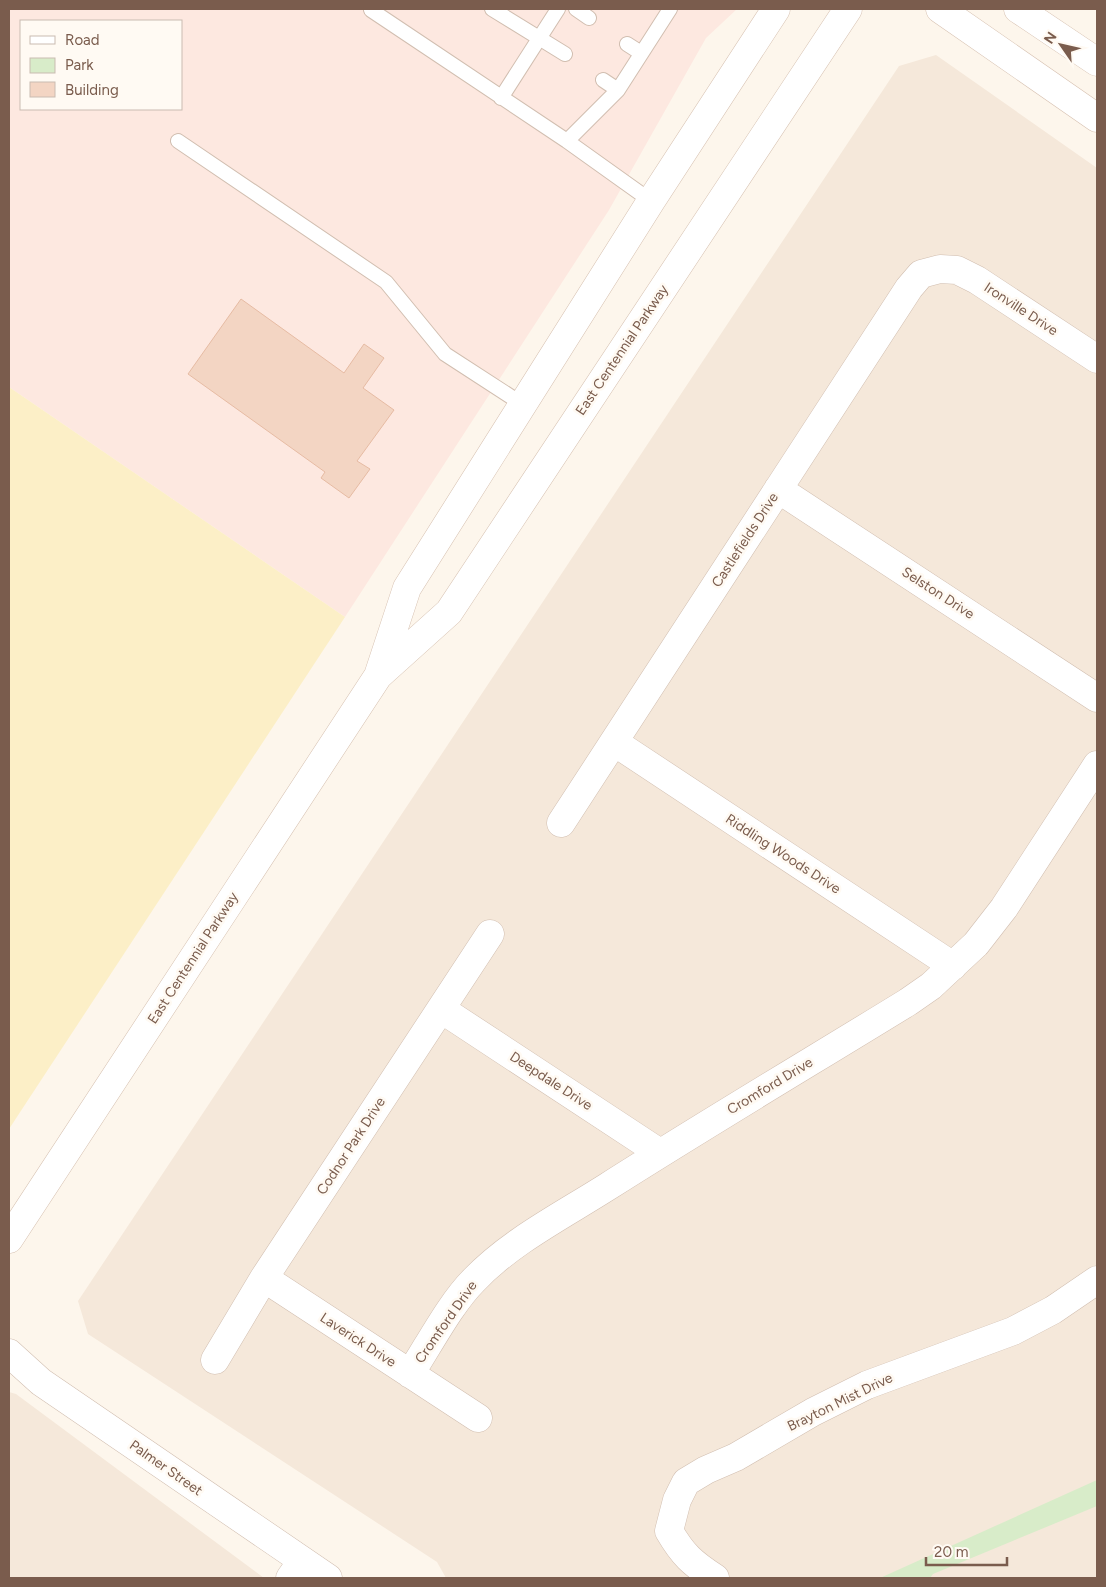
<svg xmlns="http://www.w3.org/2000/svg" width="1106" height="1587" viewBox="0 0 1106 1587" font-family="Figtree,sans-serif">
	<style>
		.residential { fill: #f5e8da }
		.commercial { fill: #fde8e0; fill-rule: evenodd }
		.green { fill: #d8ecc9 }
		.sand { fill: #fcefc7 }
		.building { fill: #f3d5c3; stroke: #e6bba3 }
		.lines { fill: none; stroke-linecap: round; stroke-linejoin: round }
		.service-casing { stroke: #d1beb0; stroke-width: 16 }
		.minor-casing { stroke: #d1beb0; stroke-width: 29 }
		.tertiary-casing { stroke: #d1beb0; stroke-width: 29 }
		.secondary-casing { stroke: #d6c0b0; stroke-width: 29 }
		.service { stroke: #fff; stroke-width: 14 }
		.minor { stroke: #fff; stroke-width: 28 }
		.tertiary { stroke: #fff; stroke-width: 28 }
		.secondary { stroke: #fff; stroke-width: 28 }
		.labels { text-anchor: middle; dominant-baseline: central; stroke-width: 5; stroke-linejoin: round; paint-order: stroke }
		.street-label { font-size: 14px; fill: #7a5c4d; stroke: #fffaf3 }
	</style>
	<rect width="100%" height="100%" fill="#fdf6ec"/>
	<path class="residential" d="M936,55L1097,168V1578H446L437,1562L88,1334L78,1301L899,66Z
		M9,1392L16,1394L264,1578H9Z"/>
	<path class="commercial" d="M9,9H737L706,38L609,210L345,617L9,387ZM21,21H181V109H21Z"/>
	<path class="green" d="M1097,1480V1506L933,1574L930,1578H880Z"/>
	<path class="sand" d="M9,387L345,617L9,1129Z"/>
	<path class="building" d="M241,299L344,373L364,344L384,358L363,388L394,410L357,461L370,469L349,498L321,478L325,472L188,374Z"/>
	<g class="lines">
		<defs>
			<path id="service" d="M492,9L565,54
				M576,9L589,18
				M371,10L567,141L651,201
				M627,44L641,53
				M603,80L618,90
				M501,98L558,9
				M178,141L386,282L445,354L522,404
				M567,141L618,90L670,9"/>
			<path id="minor" d="M778,489L1097,698
				M614,742L953,966
				M561,823L909,288L921,274L940,269L957,270L977,280L1097,359
				M441,1009L660,1153
				M264,1278L478,1418
				M215,1360L264,1278L490,934
				M410,1374C429,1345 450,1304 474,1280C510,1242 563,1215 607,1187C706,1124 807,1064 908,1002L931,986L976,944L1004,908L1097,765
				M290,1578L302,1561
				M715,1578C692,1563 683,1555 669,1531L677,1500L686,1482L706,1470L736,1457L813,1412L867,1385L1013,1331L1053,1310L1097,1280"/>
			<path id="tertiary" d="M9,1353L41,1382L328,1578"/>
			<path id="secondary" d="M940,9L1097,118
				M1018,9L1097,62
				M379,675L449,612L848,9
				M9,1239L378,676L407,588L651,201L776,9"/>
		</defs>
		<use href="#service" class="service-casing"/>
		<use href="#minor" class="minor-casing"/>
		<use href="#tertiary" class="tertiary-casing"/>
		<use href="#secondary" class="secondary-casing"/>
		<use href="#service" class="service"/>
		<use href="#minor" class="minor"/>
		<use href="#tertiary" class="tertiary"/>
		<use href="#secondary" class="secondary"/>
	</g>
	<g class="labels">
		<g class="street-label">
			<text transform="translate(1021 309) rotate(33)">Ironville Drive</text>
			<text transform="translate(622 350) rotate(-56)">East Centennial Parkway</text>
			<text transform="translate(745 540) rotate(-57)">Castlefields Drive</text>
			<text transform="translate(938 593) rotate(33)">Selston Drive</text>
			<text transform="translate(783 854) rotate(33)">Riddling Woods Drive</text>
			<text transform="translate(193 958) rotate(-57)">East Centennial Parkway</text>
			<text transform="translate(551 1081) rotate(33)">Deepdale Drive</text>
			<text transform="translate(770 1086) rotate(-31)">Cromford Drive</text>
			<text transform="translate(351 1146) rotate(-57)">Codnor Park Drive</text>
			<text transform="translate(446 1322) rotate(-55)">Cromford Drive</text>
			<text transform="translate(358 1340) rotate(33)">Laverick Drive</text>
			<text transform="translate(840 1402) rotate(-26)">Brayton Mist Drive</text>
			<text transform="translate(166 1468) rotate(35)">Palmer Street</text>
		</g>
	</g>
	<rect width="1106" height="1587" fill="none" stroke="#7a5c4d" stroke-width="20"/>
	<rect x="20" y="20" width="162" height="90" fill="#fffaf3" stroke="#cabbb1"/>
	<rect x="30" y="36" width="25" height="8" fill="#ffffff" stroke="#cabbb1"/>
	<text x="65" y="45" font-size="15" fill="#7a5c4d">Road</text>
	<rect x="30" y="58" width="25" height="15" fill="#d8ecc9" stroke="#cabbb1"/>
	<text x="65" y="70" font-size="15" fill="#7a5c4d">Park</text>
	<rect x="30" y="82" width="25" height="15" fill="#f3d5c3" stroke="#cabbb1"/>
	<text x="65" y="95" font-size="15" fill="#7a5c4d">Building</text>
	<g transform="translate(1061 45) rotate(304)" stroke="#fffaf3" stroke-width="4" paint-order="stroke">
	<path d="M0-4L9 19L0 12L-9 19Z" fill="#7a5c4d"/>
	<text y="-8" font-size="14" font-weight="bold" text-anchor="middle" fill="#7a5c4d">N</text>
	</g>
	<path d="M926 1557v8h81v-8" fill="none" stroke="#7a5c4d" stroke-width="2.5"/>
	<text x="934" y="1557" font-size="15" fill="#7a5c4d" stroke="#fffaf3" stroke-width="4" paint-order="stroke">20 m</text>
</svg>
